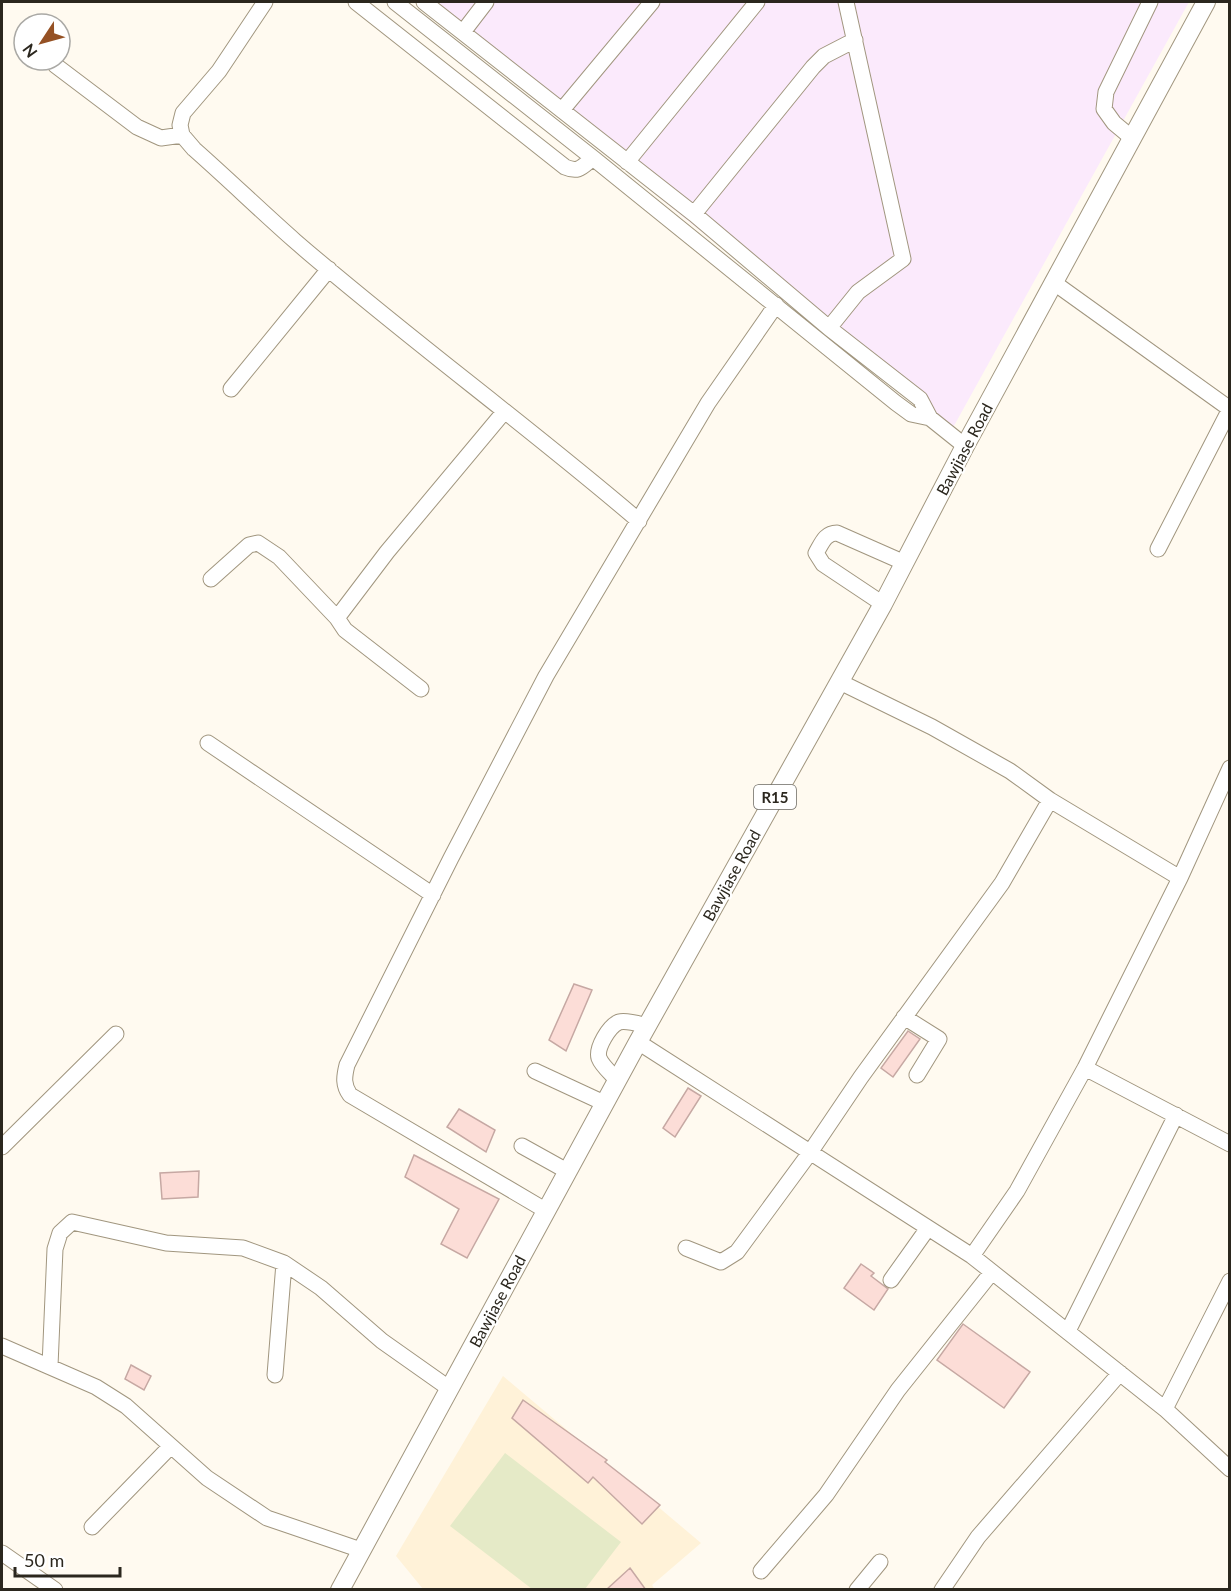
<svg xmlns="http://www.w3.org/2000/svg" width="1231" height="1591" viewBox="0 0 1231 1591" font-family="Lato,sans-serif">
	<style>
		.commercial { fill: #fbeafc }
		.built { fill: #fff2d8 }
		.green { fill: #e5eac7 }
		.building { fill: #fcddd7; stroke: #c6a8a3; stroke-width: 1.5 }
		.lines { fill: none; stroke-linecap: round; stroke-linejoin: round }
		.minor-casing { stroke: #a1967f; stroke-width: 17 }
		.major-casing { stroke: #a1967f; stroke-width: 20 }
		.minor { stroke: #fff; stroke-width: 15 }
		.major { stroke: #fff; stroke-width: 18 }
		.labels { text-anchor: middle; dominant-baseline: central; stroke-width: 4.5; stroke-linejoin: round; paint-order: stroke }
		.shield { fill: #fff; stroke: #6b6862; stroke-width: 1.5 }
		.shield-label { font-size: 15px; font-weight: bold; fill: #2b271e }
		.street-label { font-size: 16px; fill: #2b271e; stroke: #fff }
	</style>
	<rect width="100%" height="100%" fill="#fffaf0"/>
	<path class="commercial" d="M418,2H1189L950,433Z"/>
	<path class="built" d="M503,1376L701,1543L652,1585L655,1590L423,1589L396,1556Z"/>
	<path class="green" d="M505,1453L621,1542L585,1589H532L450,1526Z"/>
	<path class="building" d="M574,984L592,990L566,1051L549,1040Z
		M908,1031L920,1039L893,1077L881,1068Z
		M688,1088L701,1096L675,1137L663,1128Z
		M459,1109L495,1130L486,1152L447,1127Z
		M414,1155L499,1199L467,1258L441,1244L459,1209L405,1177Z
		M199,1171L198,1197L162,1199L160,1173Z
		M861,1264L874,1273L871,1276L888,1289L874,1310L844,1288Z
		M963,1324L1030,1372L1004,1408L937,1360Z
		M131,1365L151,1376L144,1390L125,1379Z
		M523,1400L607,1460L605,1462L660,1505L642,1524L593,1477L588,1483L512,1418Z
		M630,1568L646,1590H606Z"/>
	<g class="lines">
		<defs>
			<path id="minor" d="M265,2L219,71L183,113L180,125L182,135L194,149C228,179 261,211 295,241C407,338 527,425 639,521
				M356,2L565,167C579,173 582,167 593,158
				M395,2L593,158L896,403L911,414L930,418
				M424,2L694,214L829,328L920,399L930,418L965,446
				M463,32L486,2
				M55,65L137,127L161,138L182,135
				M562,110L652,2
				M1132,138L1114,123L1104,109L1106,92L1150,2
				M627,162L757,2
				M694,214L813,67L824,56L855,40
				M1053,282L1230,409
				M829,328L858,292L903,259L846,2
				M231,389L329,269
				M1158,549L1230,409
				M211,579L249,545L258,543L279,557L337,618L345,630L421,689
				M883,604L823,564L816,553C822,543 825,533 837,533L905,563
				M337,618L387,552L504,412
				M840,682L932,727L1010,771L1050,800L1180,878
				M208,743L433,895
				M904,1017L939,1039L917,1075
				M638,1042L972,1256L1165,1409L1230,1469
				M1085,1068L1230,1144
				M535,1071L604,1103
				M617,1080C611,1073 602,1066 599,1058C596,1048 609,1026 619,1022C627,1020 639,1024 647,1026
				M522,1146L567,1171
				M2,1147L116,1034
				M545,1210L350,1095C343,1085 344,1077 347,1065L451,858L546,676L708,403L776,305
				M686,1248L721,1262L737,1252L809,1154L861,1077L1002,883L1050,800
				M972,1256L1017,1191L1085,1068L1180,878L1230,768
				M891,1280L928,1228
				M1068,1331L1176,1115
				M2,1346L96,1387L126,1406L207,1478L267,1518L361,1550
				M50,1366L55,1249L60,1233L72,1222L166,1243L243,1248L284,1263L321,1288L382,1341L450,1389
				M275,1375L284,1263
				M1165,1409L1230,1281
				M92,1527L170,1447
				M2,1553L55,1590
				M761,1571L826,1495L898,1390L992,1272
				M857,1590L880,1562
				M942,1590L978,1537L1120,1373"/>
			<path id="major" d="M340,1590L638,1042L883,604L965,446L1206,2"/>
		</defs>
		<use href="#minor" class="minor-casing"/>
		<use href="#major" class="major-casing"/>
		<use href="#minor" class="minor"/>
		<use href="#major" class="major"/>
	</g>
	<g class="labels">
		<rect class="shield" x="754" y="785" width="42" height="24" rx="4.5"/>
		<g class="shield-label">
			<text x="775" y="797">R15</text>
		</g>
		<g class="street-label">
			<text transform="translate(964 449) rotate(-62)">Bawjiase Road</text>
			<text transform="translate(731 875) rotate(-61)">Bawjiase Road</text>
			<text transform="translate(497 1301) rotate(-62)">Bawjiase Road</text>
		</g>
	</g>
	<rect width="1231" height="1591" fill="none" stroke="#2b271e" stroke-width="6"/>
	<g transform="translate(42 42) rotate(234)"><circle r="28" fill="#ffffff" stroke="#aaa9a5" stroke-width="1.5"/>
	<path d="M0-4.5L10 22L0 15L-10 22Z" fill="#955124"/>
	<text y="-9" font-size="16" font-weight="bold" text-anchor="middle" fill="#2b271e">N</text>
	</g>
	<path d="M15 1567v9h105v-9" fill="none" stroke="#2b271e" stroke-width="3"/>
	<text x="24" y="1567" font-size="18" fill="#2b271e" stroke="#ffffff" stroke-width="4.5" paint-order="stroke">50 m</text>
</svg>
